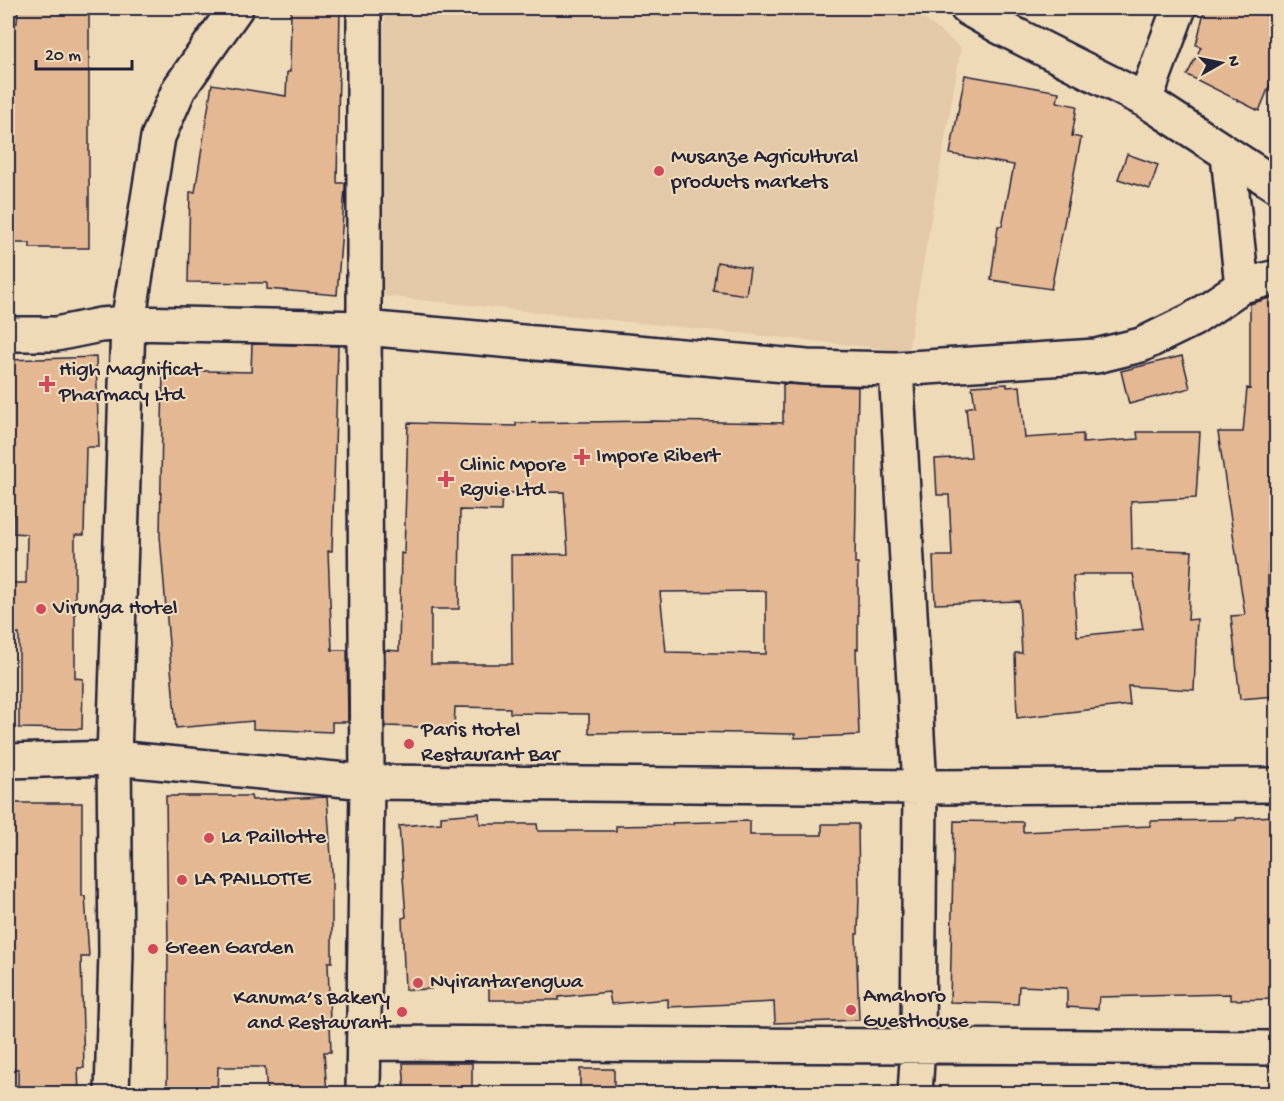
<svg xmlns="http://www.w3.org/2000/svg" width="1284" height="1101" viewBox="0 0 1284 1101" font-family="'Gochi Hand',sans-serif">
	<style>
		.built { fill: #e3c9a8 }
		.building { fill: #e3b893; stroke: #22223b; stroke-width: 1.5; fill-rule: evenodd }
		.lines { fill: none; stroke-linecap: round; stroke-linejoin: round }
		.street-casing { stroke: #22223b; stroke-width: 38 }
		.street { stroke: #efdab8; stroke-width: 33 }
		.poi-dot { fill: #d1495b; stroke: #efdab8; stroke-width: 2 }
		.labels { text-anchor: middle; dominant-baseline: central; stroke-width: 4.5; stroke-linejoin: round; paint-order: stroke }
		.poi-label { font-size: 22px; fill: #22223b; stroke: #efdab8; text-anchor: start }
	</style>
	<rect width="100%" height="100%" fill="#efdab8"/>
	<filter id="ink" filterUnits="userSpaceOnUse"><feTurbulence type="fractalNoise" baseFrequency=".0167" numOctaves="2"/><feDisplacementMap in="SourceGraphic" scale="12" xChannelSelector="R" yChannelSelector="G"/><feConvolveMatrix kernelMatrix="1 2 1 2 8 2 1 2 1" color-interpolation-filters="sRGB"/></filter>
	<g filter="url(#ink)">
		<path class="built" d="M385,8H911L961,48L908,351L373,295Z"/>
		<path class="building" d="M18,8H89V248H30V243H8V23H17Z
			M291,8H340L337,183H345V188L337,295L267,289V283L188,282L190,192H195L212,84L286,96L287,72H290Z
			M1205,8H1248L1276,19V70L1259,111L1187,75L1201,47L1196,45Z
			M965,75L1059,92L1057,102L1077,106L1072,136L1081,138L1051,289L991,280L998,226H1002L1014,165L950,154Z
			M1127,154L1158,165L1150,189L1118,179Z
			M717,262L750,268L746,295L713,290Z
			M1276,296V563L1268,564V612L1276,611V696L1240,699L1231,616L1245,615L1218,432H1243L1247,388L1250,389V304Z
			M252,344L338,346L332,551H328L332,650H347L348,722H332V732L253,729V721L176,728L160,536L163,370L251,372Z
			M1182,356L1190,388L1129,404L1121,371Z
			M96,357L99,447H86L84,535H75V678L83,679L82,729L19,728V634H8V583H26L27,534L13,533L14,459L8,460V360Z
			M783,384L858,387L855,563H858V649H856L859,735L795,738V734L684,732L589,733V714L510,713V708L455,707L454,728L385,726V650L399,651L401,553L404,554L408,423L516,426V423L652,421L783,423ZM564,492L568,554L511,555L512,664H431V609H459L460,510L501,511L502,493ZM766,591V654L666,652L660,592Z
			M1007,384V387L1020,386L1025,438L1083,434V443L1138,439L1137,432H1200L1196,498L1131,501L1132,549L1192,551L1188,620L1197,619L1194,690L1128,686L1130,705L1017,718L1015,653H1022L1019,601L935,604L933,556H952L949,495H937L935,459L971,457L966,408L975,406L972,386ZM1082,574H1133L1143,629L1077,636L1073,576H1082Z
			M166,796H251L252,800L327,797L332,872V962H328L331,1052H324L327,1094H267L265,1067H218L217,1094H167L168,948Z
			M8,803H82V896H85L89,957H81L84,1068H78L79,1094H18V1069H8Z
			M479,813L480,824H537L538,831H616V826L672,825V823L750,821V835H822V824H858L859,895L858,934H856L859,1020L775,1023L774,1002L668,1007V999L611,1004L609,992L559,997V1000H489V986L431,985V989L405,990L402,918L406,917L399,826L441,823V816Z
			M1276,816V999L1230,1000V994L1099,997L1098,1009L1067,1007V988L1019,986L1018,1004L950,1002L954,821L1023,822V832L1150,826V821L1236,820V818Z
			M403,1063H472V1094H405Z
			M580,1069H614V1094H580Z"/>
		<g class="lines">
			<defs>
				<path id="street" d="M967,8L1000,27L1145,100L1276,185
					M1145,100L1179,8
					M1228,156L1242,286
					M8,334H56L100,325L128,323L364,328L807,367L896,369L1096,356L1141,345L1192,320L1242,286L1276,277
					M896,369L920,787L918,1045L915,1094
					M8,761L114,758L367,782L920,787L1276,785
					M364,1043L1276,1048
					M112,1094L116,953L114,758L128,323L158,137L179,89L236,8
					M363,1094L367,782L364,328V8"/>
			</defs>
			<use href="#street" class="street-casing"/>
			<use href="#street" class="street"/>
		</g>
	</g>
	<g class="poi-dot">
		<circle cx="659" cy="171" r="6"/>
		<path d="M44 375h6v6h6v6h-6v6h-6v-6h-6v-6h6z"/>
		<path d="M579 448h6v6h6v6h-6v6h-6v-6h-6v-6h6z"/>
		<path d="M443 470h6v6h6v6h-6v6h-6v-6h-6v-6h6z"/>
		<circle cx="41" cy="609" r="6"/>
		<circle cx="409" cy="744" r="6"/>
		<circle cx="209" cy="838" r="6"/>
		<circle cx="182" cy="880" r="6"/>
		<circle cx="153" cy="949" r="6"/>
		<circle cx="418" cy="983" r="6"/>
		<circle cx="851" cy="1010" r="6"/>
		<circle cx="402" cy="1012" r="6"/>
	</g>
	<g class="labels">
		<g class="poi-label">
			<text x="671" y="158">Musanze Agricultural<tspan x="671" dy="25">products markets</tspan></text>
			<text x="59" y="371">High Magnificat<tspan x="59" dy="25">Pharmacy Ltd</tspan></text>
			<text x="596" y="457">Impore Ribert</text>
			<text x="460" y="466">Clinic Mpore<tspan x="460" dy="25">Rgvie Ltd</tspan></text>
			<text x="53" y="609">Virunga Hotel</text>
			<text x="421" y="731">Paris Hotel<tspan x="421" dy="25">Restaurant Bar</tspan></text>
			<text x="221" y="838">La Paillotte</text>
			<text x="194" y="880">LA PAILLOTTE</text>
			<text x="165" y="949">Green Garden</text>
			<text x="430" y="983">Nyirantarengwa</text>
			<text x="863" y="997">Amahoro<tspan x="863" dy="25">Guesthouse</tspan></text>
			<text x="390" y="999" text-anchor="end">Kanuma’s Bakery<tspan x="390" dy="25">and Restaurant</tspan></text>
		</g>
	</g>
	<rect width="1284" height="1101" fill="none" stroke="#efdab8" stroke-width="30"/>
	<rect x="15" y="15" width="1254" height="1071" fill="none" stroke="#22223b" stroke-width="2" filter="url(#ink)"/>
	<g transform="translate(1221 63) rotate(81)" stroke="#efdab8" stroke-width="4.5" paint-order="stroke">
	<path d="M0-4.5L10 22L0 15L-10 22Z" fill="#22223b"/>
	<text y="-9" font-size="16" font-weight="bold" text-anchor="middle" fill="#22223b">N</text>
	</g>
	<path d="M36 60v9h96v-9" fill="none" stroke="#22223b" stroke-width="3"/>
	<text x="45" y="60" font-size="18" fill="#22223b" stroke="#efdab8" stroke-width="4.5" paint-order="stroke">20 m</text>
</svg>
